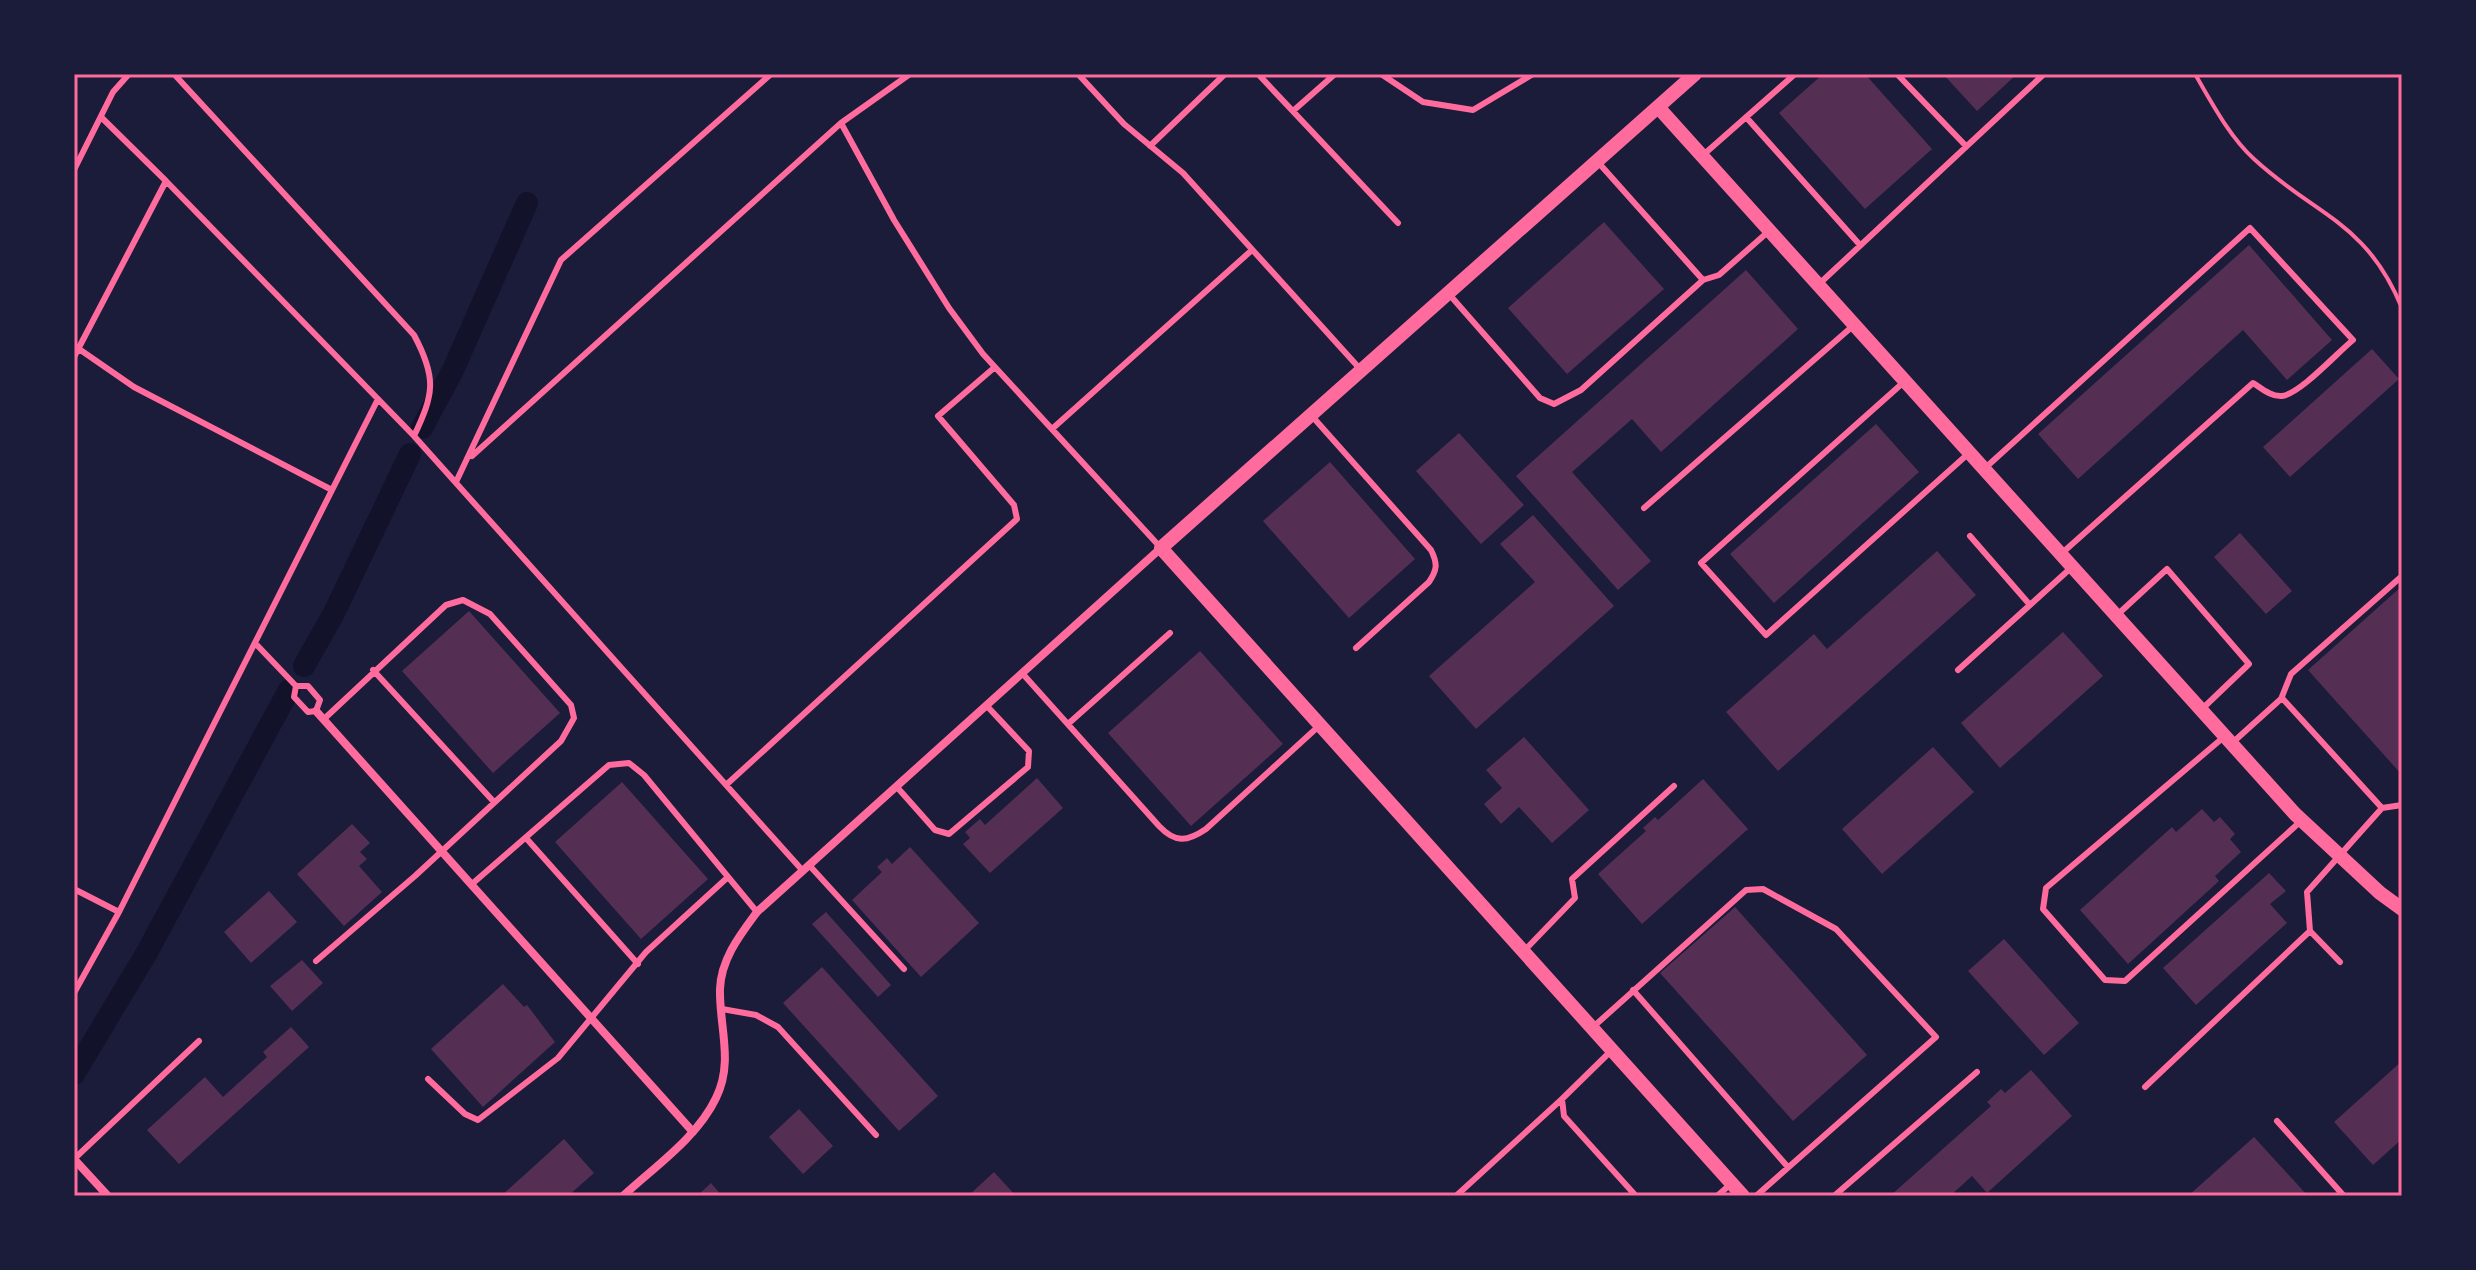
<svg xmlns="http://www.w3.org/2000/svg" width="2476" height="1270" viewBox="0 0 2476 1270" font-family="Karla,sans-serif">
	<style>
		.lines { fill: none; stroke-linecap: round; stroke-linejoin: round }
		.canal { stroke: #12122b; stroke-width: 22 }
		.building { fill: #542f53 }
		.path { stroke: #ff6b9d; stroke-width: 4 }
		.service { stroke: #ff6b9d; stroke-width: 6 }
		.minor { stroke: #ff6b9d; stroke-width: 8 }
		.tertiary { stroke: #ff6b9d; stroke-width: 14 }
		.neatline { fill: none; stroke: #ff6b9d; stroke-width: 3 }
	</style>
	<rect width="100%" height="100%" fill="#1b1b3a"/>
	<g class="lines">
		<path class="canal" d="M422,428L453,370L527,203
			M304,666L334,613L410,454
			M74,1074L146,954L289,690"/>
	</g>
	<path class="building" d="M1823,74H1865L1932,149L1865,209L1779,113Z
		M1943,74H2017L1977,111Z
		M1604,222L1664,289L1567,374L1508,308Z
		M2249,245L2332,340L2287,380L2243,330L2078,479L2038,434Z
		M1746,270L1798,329L1661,452L1632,419L1572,472L1651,561L1618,590L1516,476Z
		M2372,349L2399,379L2290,477L2263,447Z
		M1876,424L1919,472L1774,603L1730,554Z
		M1459,433L1524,505L1481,544L1416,471Z
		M1330,462L1415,559L1349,618L1263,521Z
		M1533,515L1614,606L1476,729L1429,676L1535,582L1500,544Z
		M2240,533L2292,591L2266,614L2214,557Z
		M1937,551L1976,595L1778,771L1726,712L1814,634L1827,649Z
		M2402,586V775L2308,670Z
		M469,611L560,713L493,773L402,671Z
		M2063,632L2103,676L2000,768L1961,723Z
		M1200,651L1283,744L1191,826L1108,733Z
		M1524,737L1589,810L1552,843L1519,807L1501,824L1484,804L1502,788L1486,770Z
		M1933,747L1974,792L1882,874L1842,829Z
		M1037,778L1063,808L990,873L963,844L970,838L965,832L980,819L985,825Z
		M1703,779L1748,829L1642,924L1598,874L1646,831L1643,828L1655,817L1658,820Z
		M622,782L708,879L641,939L555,842Z
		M2202,809L2214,822L2220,817L2235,834L2230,839L2241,852L2215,876L2219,881L2128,964L2080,910L2172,827L2176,832Z
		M352,824L370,843L360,852L367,859L359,866L382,892L344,926L297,874Z
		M910,847L979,923L921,977L852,900L882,872L877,867L887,858L892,864Z
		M2269,873L2286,891L2270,904L2287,923L2196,1005L2163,968Z
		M269,891L297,922L251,963L224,932Z
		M1735,907L1867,1055L1793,1121L1660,973Z
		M826,912L891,985L878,997L812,924Z
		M2004,939L2079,1023L2044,1055L1968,971Z
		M302,960L323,983L292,1011L270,986Z
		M822,967L938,1096L899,1131L783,1003Z
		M503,984L524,1007L527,1005L555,1042L483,1107L431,1049Z
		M291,1027L309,1047L179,1164L147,1130L205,1077L223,1097L267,1057L263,1052Z
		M2402,1061V1139L2373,1165L2334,1122Z
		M2031,1070L2072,1116L1987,1193L1972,1176L1950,1196H1890L1991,1106L1987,1102L2001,1089L2005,1093Z
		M799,1109L833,1146L803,1174L769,1137Z
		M2254,1137L2308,1196H2188Z
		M564,1139L594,1173L568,1196H501Z
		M994,1172L1016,1196H968Z
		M711,1183L722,1196H697Z"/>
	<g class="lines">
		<path class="path" d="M2195,74C2212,103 2229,136 2254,159C2317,217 2366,221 2402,308"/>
		<path class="service" d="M174,74L414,335C437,378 434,394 414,436
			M910,74L841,123L894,220L949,308L983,354L1161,548
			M1078,74L1124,124L1183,173L1361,370
			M1258,74L1398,223
			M1381,74L1423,102L1473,110L1533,74
			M1897,74L1965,145
			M1293,111L1335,74
			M1746,117L1860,245
			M1150,146L1225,74
			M1702,156L1795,74
			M1597,161L1703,280
			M74,170L113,92L129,74
			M166,181L414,436L803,871
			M1818,285L2044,74
			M1448,293L1540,398L1554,404L1581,390L1703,280L1719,275L1769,231
			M79,349L134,387L332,490
			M74,357L166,181L101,117
			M1905,381L1701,563L1766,635L1969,453
			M1311,415L1431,550C1438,564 1437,570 1429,582L1356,648
			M1052,429L1252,250
			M472,456L841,123
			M1984,469L2250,228L2353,340C2338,352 2300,394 2282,396C2271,397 2261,388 2253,383L2061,554
			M456,482L561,260L771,74
			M1644,508L1854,325
			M1970,536L2030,605
			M2116,616L2167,569L2249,664L2201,710
			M255,643L296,686H308L320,700L316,711L308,712L294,697L296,686
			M373,670L494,802
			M1958,670L2072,567
			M1022,673L1159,826C1175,843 1187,842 1206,829L1320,725
			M2281,699L2291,674L2402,576
			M1068,724L1170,633
			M2225,736L2046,888L2043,909L2105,980L2125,981L2301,821
			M2231,744L2282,698L2382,808L2307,892L2310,931L2340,962
			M726,785L1017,519L1014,505L938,416L995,367
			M896,786L935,830L949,834L1028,767L1029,751L986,705
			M2382,808L2402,805
			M526,838L638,964
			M809,865L904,969
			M472,884L609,765L629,763L644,775L757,912
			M74,889L119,912
			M1523,952L1575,898L1572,879L1674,786
			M316,961L415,876L561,741L574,718L571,705L490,614L463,600L446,605L324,719
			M1633,990L1787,1166
			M74,993L119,912L378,399
			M722,1009L756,1015L778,1027L876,1135
			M1592,1028L1746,890L1763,889L1836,929L1936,1037L1756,1196
			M1612,1050L1562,1099L1564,1116L1636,1196
			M428,1079L465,1114L478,1120L558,1058L646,952L728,877
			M2145,1087L2310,931
			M2277,1121L2344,1196
			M74,1159L199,1041
			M1456,1196L1562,1099
			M1717,1196L1732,1183
			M1834,1196L1977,1072"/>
		<path class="minor" d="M316,711L693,1132
			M74,1159L108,1196
			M623,1196C654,1167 697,1138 716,1098C734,1062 719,1026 720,989C721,959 740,935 757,912L1161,548"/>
		<path class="tertiary" d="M1695,74L1161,548L1743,1196
			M1658,107L2295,814L2380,893L2402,909"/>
	</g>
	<rect width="2476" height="1270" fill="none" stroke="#1b1b3a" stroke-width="152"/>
	<rect x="76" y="76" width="2324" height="1118" class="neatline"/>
</svg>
